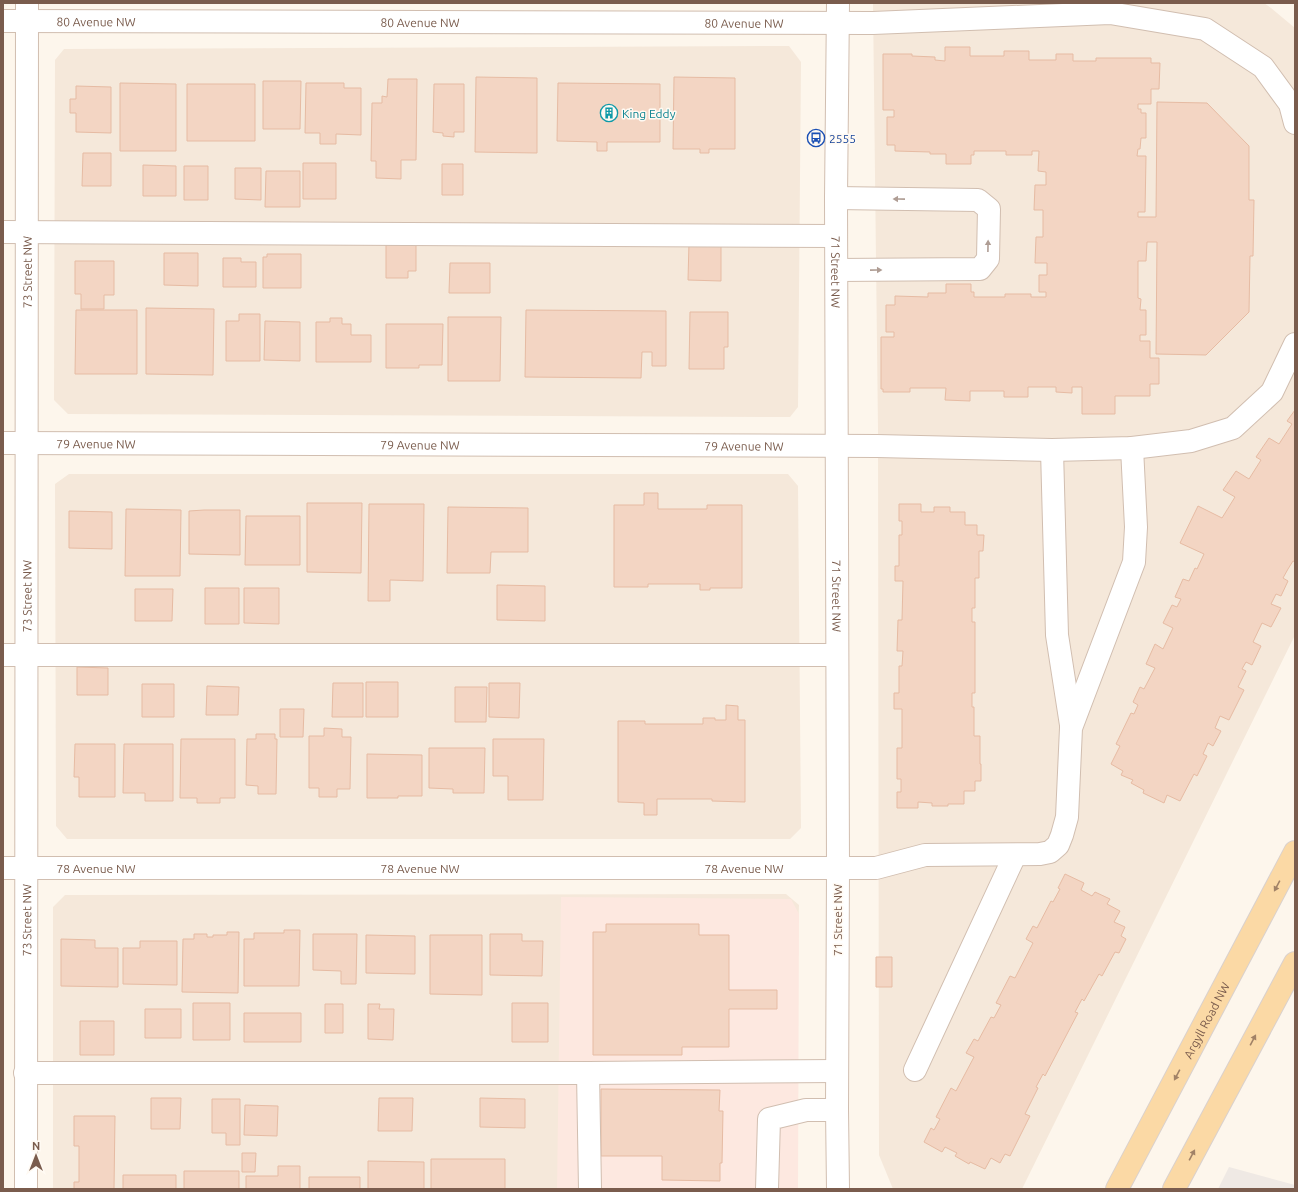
<svg xmlns="http://www.w3.org/2000/svg" width="1298" height="1192" viewBox="0 0 1298 1192" font-family="Ubuntu,sans-serif">
	<style>
		.residential { fill: #f5e8da }
		.commercial { fill: #fde8e0 }
		.industrial { fill: #efe9e4 }
		.building { fill: #f3d5c3; stroke: #e6bba3 }
		.lines { fill: none; stroke-linecap: round; stroke-linejoin: round }
		.minor-casing { stroke: #d1beb0; stroke-width: 24 }
		.major-casing { stroke: #dad1cd; stroke-width: 24 }
		.minor { stroke: #fff; stroke-width: 22 }
		.major { stroke: #fbd9a5; stroke-width: 22 }
		.oneway { fill: #af9d94 }
		.oneway2 { fill: #a18267 }
		.labels { text-anchor: middle; dominant-baseline: central; stroke-width: 3; stroke-linejoin: round; paint-order: stroke }
		.street-label { font-size: 12px; fill: #7a5c4d; stroke: #fffaf3 }
		.culture-label { font-size: 12px; fill: #0d838f; stroke: #fffaf3; text-anchor: start }
		.transit-label { font-size: 12px; fill: #164399; stroke: #fffaf3; text-anchor: start }
	</style>
	<rect width="100%" height="100%" fill="#fdf6ec"/>
	<path class="residential" d="M873,3H1264L1271,8L1295,28V635L1022,1189H893L879,1155L878,430Z
		M789,46L801,62L798,407L790,417L68,414L54,400L55,60L64,49Z
		M69,474H788L798,486L801,828L790,839H67L56,826L55,484Z
		M786,894L799,905L789,1189H53V907L65,895Z"/>
	<path class="commercial" d="M561,897L791,899L799,914L798,1189H557Z"/>
	<path class="industrial" d="M1229,1167L1295,1185V1189H1218Z"/>
	<path class="building" d="M945,47H970V56H1004V51H1029V60H1056V54H1073V61H1096V58H1151V63H1160L1159,89H1151V104H1138V109H1141V113H1146V138H1141L1140,149H1138L1137,156H1146L1145,212H1138V217H1156L1157,102L1207,103L1249,146V200H1254L1253,256H1250L1249,312L1206,355L1156,354L1157,242H1147L1146,261H1138V298L1141,299L1140,310H1146V335H1140V341H1150V358H1159V384H1150V396H1115V414H1082V387H1072V393L1056,392V387H1028V397H1004V391H970V401L945,400L946,388H910V392H883V389H881V337H894V332H886V305H895V296L928,297V293H946V284H971V292H974V297H1005V294H1031V297H1046V292H1039V275H1047V263H1035L1036,237H1043V210H1034L1035,185H1046V172L1038,171L1039,151H1032V155H1006V151H974V155H971V164H946V154H930V152L895,151V145H887V117H894V110H883V54H912V56L935,57V60L945,61Z
		M476,77L537,78V153L475,152Z
		M674,77L735,78V149H709V153H700V149H673Z
		M388,79H417L416,160H401V179L376,178V161H371L372,103H382V96L387,97Z
		M263,81H301L300,129H263Z
		M120,83L176,84V151H120Z
		M306,83H344V88H361V135L336,134V144H320V133H305Z
		M558,83L660,84V142H607V151H597V142L557,141Z
		M187,84H255V141H187Z
		M434,84H464V132H454V137L443,136V133L433,132Z
		M76,86L111,87V133L76,132V113H70V99H76Z
		M83,153H111V186H82Z
		M303,163H336V199H303Z
		M442,164H463V195H442Z
		M143,165L176,166V196H143Z
		M184,166H208V200H184Z
		M235,168H261V200L235,199Z
		M266,171H300V207H265Z
		M386,242H416V271H408V278H386Z
		M689,243H721V281L688,280Z
		M164,253H198V286L164,285Z
		M267,254H301V288H263V257H267Z
		M223,258H241V262H256V287H223Z
		M75,261H114V295H104V309H81V294H75Z
		M450,263H490V293H449Z
		M146,308L214,309L213,375L146,374Z
		M76,310H137V374H75Z
		M526,310L666,311V366H652V352H642L641,378L525,377Z
		M690,312H728V347H724V369H689Z
		M239,314H260V361H226V321H239Z
		M448,317H501L500,381H448Z
		M330,318H342V324H351V335H371V362H316V322H330Z
		M265,321L300,322V361L264,360Z
		M386,324H443L442,365H419V368H386Z
		M1295,410V562L1293,561L1288,569L1283,578L1288,581L1281,596L1276,594L1271,604L1281,608L1271,627L1262,623L1253,642L1261,646L1252,665L1246,662L1242,669L1246,671L1238,687L1244,690L1229,720L1220,716L1215,728L1221,731L1213,746L1208,743L1203,754L1207,756L1197,776L1194,774L1180,801L1167,795L1164,803L1143,793L1144,790L1131,783L1133,780L1121,775L1123,771L1111,764L1120,746L1116,744L1131,713L1134,714L1138,705L1133,702L1140,687L1144,689L1155,668L1146,664L1155,644L1163,649L1173,628L1163,623L1172,605L1177,607L1181,599L1175,597L1183,579L1189,581L1195,568L1197,569L1204,554L1180,543L1198,506L1222,518L1235,497L1223,490L1236,471L1249,479L1261,460L1256,457L1269,438L1279,444L1292,424L1287,421Z
		M644,493H658V509H707V505H742V588H710V590H700V584H648V587H614V505H644Z
		M307,503H362L361,573L307,572Z
		M369,504H424L423,581L390,580V601H368Z
		M899,504H921V512H934V507H950V512H965V525H977V535H984L983,551H979V578H975V608H972V622H975V693H972V707H974V736H980V764H981V781H975V791H964V804H948V806H932V803L918,802V808H897V792H901V779H897V748H902V709H894V693H899V666H902L903,651H897L898,620H902L903,581H895V566H899V535H902V521H899Z
		M448,507L528,508V552H491L490,573H447Z
		M126,509L181,510L180,576H125Z
		M204,510H240V555L189,554V511Z
		M69,511L112,512V549L69,548Z
		M246,516H300V565H245Z
		M497,585L545,586V621L497,620Z
		M205,588H239V624H205Z
		M244,588H279V624L244,623Z
		M135,589H173L172,621H135Z
		M77,667L108,668V695H77Z
		M366,682H398V717H366Z
		M333,683H363V717H332Z
		M489,683H520L519,718L489,717Z
		M142,684H174V717H142Z
		M207,686L239,687L238,715H206Z
		M455,687H487L486,722H455Z
		M726,705L738,706V720H745V802L712,801V799H657V815H644V803L618,802V721H645V724H703V718H715V720H726Z
		M280,709H304L303,737H280Z
		M324,728L342,729V737H351L350,789H337V797H319V788H309V736H324Z
		M256,734H275V739H277L276,794H258V786L246,785L247,739H256Z
		M181,739H235V798H220V803H197V798H180Z
		M493,739H544L543,800H508V776H493Z
		M75,744H115V797H79V777H74Z
		M124,744H173V801H145V793H123Z
		M429,748H485L484,793H453V789L429,788Z
		M367,754L422,755V796H398V798H367Z
		M1065,874L1084,883L1081,890L1092,896L1095,892L1110,899L1107,904L1120,911L1114,922L1125,927L1121,936L1126,939L1119,953L1115,952L1102,976L1099,974L1084,1001L1082,999L1075,1012L1078,1013L1045,1076L1043,1074L1036,1087L1038,1088L1025,1114L1030,1116L1010,1156L1005,1154L1000,1163L991,1158L985,1169L970,1162L969,1164L955,1156L957,1153L945,1147L942,1152L924,1142L931,1128L934,1130L940,1119L936,1117L951,1088L956,1091L974,1057L966,1053L974,1039L978,1041L991,1017L994,1018L1001,1005L996,1003L1010,976L1015,978L1033,943L1026,939L1033,926L1037,928L1051,901L1053,902L1060,889L1058,888Z
		M606,924H699V935H729V990H777V1009H729V1047H682V1055H593V932H606Z
		M284,930H300L299,986H244V939H254V933H284Z
		M227,932H239L238,993L182,992L183,939H194V934H207V937H213V935H227Z
		M313,934H357L356,984H341V971L313,970Z
		M490,934H522V941H543L542,976L490,975Z
		M366,935L415,936V974L366,973Z
		M430,935H482V995L430,994Z
		M61,939L95,940V948H118V987L61,986Z
		M140,941H177V985L123,984V948H140Z
		M876,957H892V987H876Z
		M193,1003H230V1040H193Z
		M512,1003H548V1042H512Z
		M325,1004H343V1033H325Z
		M368,1004H380L379,1009H394L393,1040L368,1039Z
		M145,1009H181V1038H145Z
		M244,1013H301V1042H244Z
		M80,1021H114V1055H80Z
		M601,1089L720,1090L719,1111H723L722,1163H720V1181L662,1180V1156H601Z
		M151,1098H181L180,1129H151Z
		M379,1098H413L412,1131H378Z
		M480,1098L525,1099V1128L480,1127Z
		M212,1099H240V1145H226V1133H212Z
		M245,1105L278,1106L277,1136L244,1135Z
		M74,1116H115L114,1189H74V1182H79V1146H74Z
		M242,1153H256L255,1172H242Z
		M431,1159H505V1189H431Z
		M368,1161L424,1162V1189H368Z
		M278,1166H300V1189H246V1176H278Z
		M184,1171H239V1189H184Z
		M123,1175H176V1189H123Z
		M309,1177H360V1189H309Z"/>
	<g class="lines">
		<defs>
			<g id="minor">
				<path id="s1" d="M838,3L836,198L838,868L837,1110L838,1189"/>
				<path id="s2" d="M3,21L873,23L1110,13L1205,29L1263,67L1290,104L1295,123"/>
				<path d="M836,198L978,200L989,209L988,259L980,269L837,270"/>
				<path d="M3,232L836,236"/>
				<path id="s3" d="M3,443L877,446L1052,450L1132,448L1191,441L1233,428L1272,392L1295,344"/>
				<path d="M1052,450L1057,635L1071,725"/>
				<path d="M3,655H837"/>
				<path id="s4" d="M3,868H876L925,855L1040,854L1050,852L1058,845L1062,835L1067,817L1071,728L1134,562L1136,527L1132,448"/>
				<path d="M915,1070L1015,855"/>
				<path d="M25,1073H588L837,1071"/>
				<path d="M588,1073L590,1189"/>
				<path id="s5" d="M26,1189L27,3"/>
				<path d="M767,1189L769,1119L806,1110H837"/>
			</g>
			<g id="major">
				<path id="s6" d="M1117,1189L1295,852"/>
				<path d="M1174,1189L1295,963"/>
			</g>
		</defs>
		<use href="#minor" class="minor-casing"/>
		<use href="#major" class="major-casing"/>
		<use href="#minor" class="minor"/>
		<use href="#major" class="major"/>
	</g>
	<defs><path id="oneway-solid" d="M-6-.8H1V-3.2L6.5 0L1 3.2V.8H-6Z"/></defs>
	<g class="oneway">
		<use href="#oneway-solid" transform="translate(899 199) rotate(-179)"/>
		<use href="#oneway-solid" transform="translate(988 246) rotate(-89)"/>
		<use href="#oneway-solid" transform="translate(876 270) rotate(-1)"/>
	</g>
	<g class="oneway2">
		<use href="#oneway-solid" transform="translate(1277 886) rotate(118)"/>
		<use href="#oneway-solid" transform="translate(1253 1040) rotate(-62)"/>
		<use href="#oneway-solid" transform="translate(1177 1075) rotate(118)"/>
		<use href="#oneway-solid" transform="translate(1192 1155) rotate(-62)"/>
	</g>
	<defs>
		<symbol id="building-ring" viewBox="-11 -11 22 22"><circle r="9.5" fill="#fffaf3" stroke="#0f9aa8" stroke-width="1.5"/><path d="M-4-6H4V6H1V3H-1V6H-4ZM-2.5-4.3h1.7v1.8h-1.7ZM.8-4.3h1.7v1.8H.8ZM-2.5-1h1.7V.8h-1.7ZM.8-1h1.7V.8H.8Z" fill="#0f9aa8"/></symbol>
		<symbol id="bus-ring" viewBox="-11 -11 22 22"><circle r="9.5" fill="#fffaf3" stroke="#1a4fb4" stroke-width="1.5"/><path d="M-5-6H5V4H4V6H2V4H-2V6H-4V4H-5ZM-3.5-4V0h7V-4ZM-3.5 1.2v1.5H-2V1.2ZM2 1.2v1.5H3.5V1.2Z" fill="#1a4fb4"/></symbol>
	</defs>
	<g fill-rule="evenodd">
		<use href="#building-ring" x="599" y="103" width="20" height="20"/>
		<use href="#bus-ring" x="806" y="128" width="20" height="20"/>
	</g>
	<g class="labels">
		<g class="street-label">
			<text stroke="none"><textPath href="#s2" startOffset="93">80 Avenue NW</textPath></text>
			<text stroke="none"><textPath href="#s2" startOffset="417">80 Avenue NW</textPath></text>
			<text stroke="none"><textPath href="#s2" startOffset="741">80 Avenue NW</textPath></text>
			<text stroke="none"><textPath href="#s5" startOffset="917">73 Street NW</textPath></text>
			<text stroke="none"><textPath href="#s1" startOffset="269">71 Street NW</textPath></text>
			<text stroke="none"><textPath href="#s3" startOffset="93">79 Avenue NW</textPath></text>
			<text stroke="none"><textPath href="#s3" startOffset="417">79 Avenue NW</textPath></text>
			<text stroke="none"><textPath href="#s3" startOffset="741">79 Avenue NW</textPath></text>
			<text stroke="none"><textPath href="#s5" startOffset="593">73 Street NW</textPath></text>
			<text stroke="none"><textPath href="#s1" startOffset="593">71 Street NW</textPath></text>
			<text stroke="none"><textPath href="#s4" startOffset="93">78 Avenue NW</textPath></text>
			<text stroke="none"><textPath href="#s4" startOffset="417">78 Avenue NW</textPath></text>
			<text stroke="none"><textPath href="#s4" startOffset="741">78 Avenue NW</textPath></text>
			<text stroke="none"><textPath href="#s5" startOffset="269">73 Street NW</textPath></text>
			<text transform="translate(837 920) rotate(-90)">71 Street NW</text>
			<text stroke="none"><textPath href="#s6" startOffset="191">Argyll Road NW</textPath></text>
		</g>
		<g class="culture-label">
			<text x="622" y="113">King Eddy</text>
		</g>
		<g class="transit-label">
			<text x="829" y="138">2555</text>
		</g>
	</g>
	<rect width="1298" height="1192" fill="none" stroke="#7a5c4d" stroke-width="8"/>
	<g transform="translate(36 1156)" stroke="#fffaf3" stroke-width="3" paint-order="stroke">
	<path d="M0-3L7 15L0 10L-7 15Z" fill="#7a5c4d"/>
	<text y="-6" font-size="11" font-weight="bold" text-anchor="middle" fill="#7a5c4d">N</text>
	</g>
</svg>
